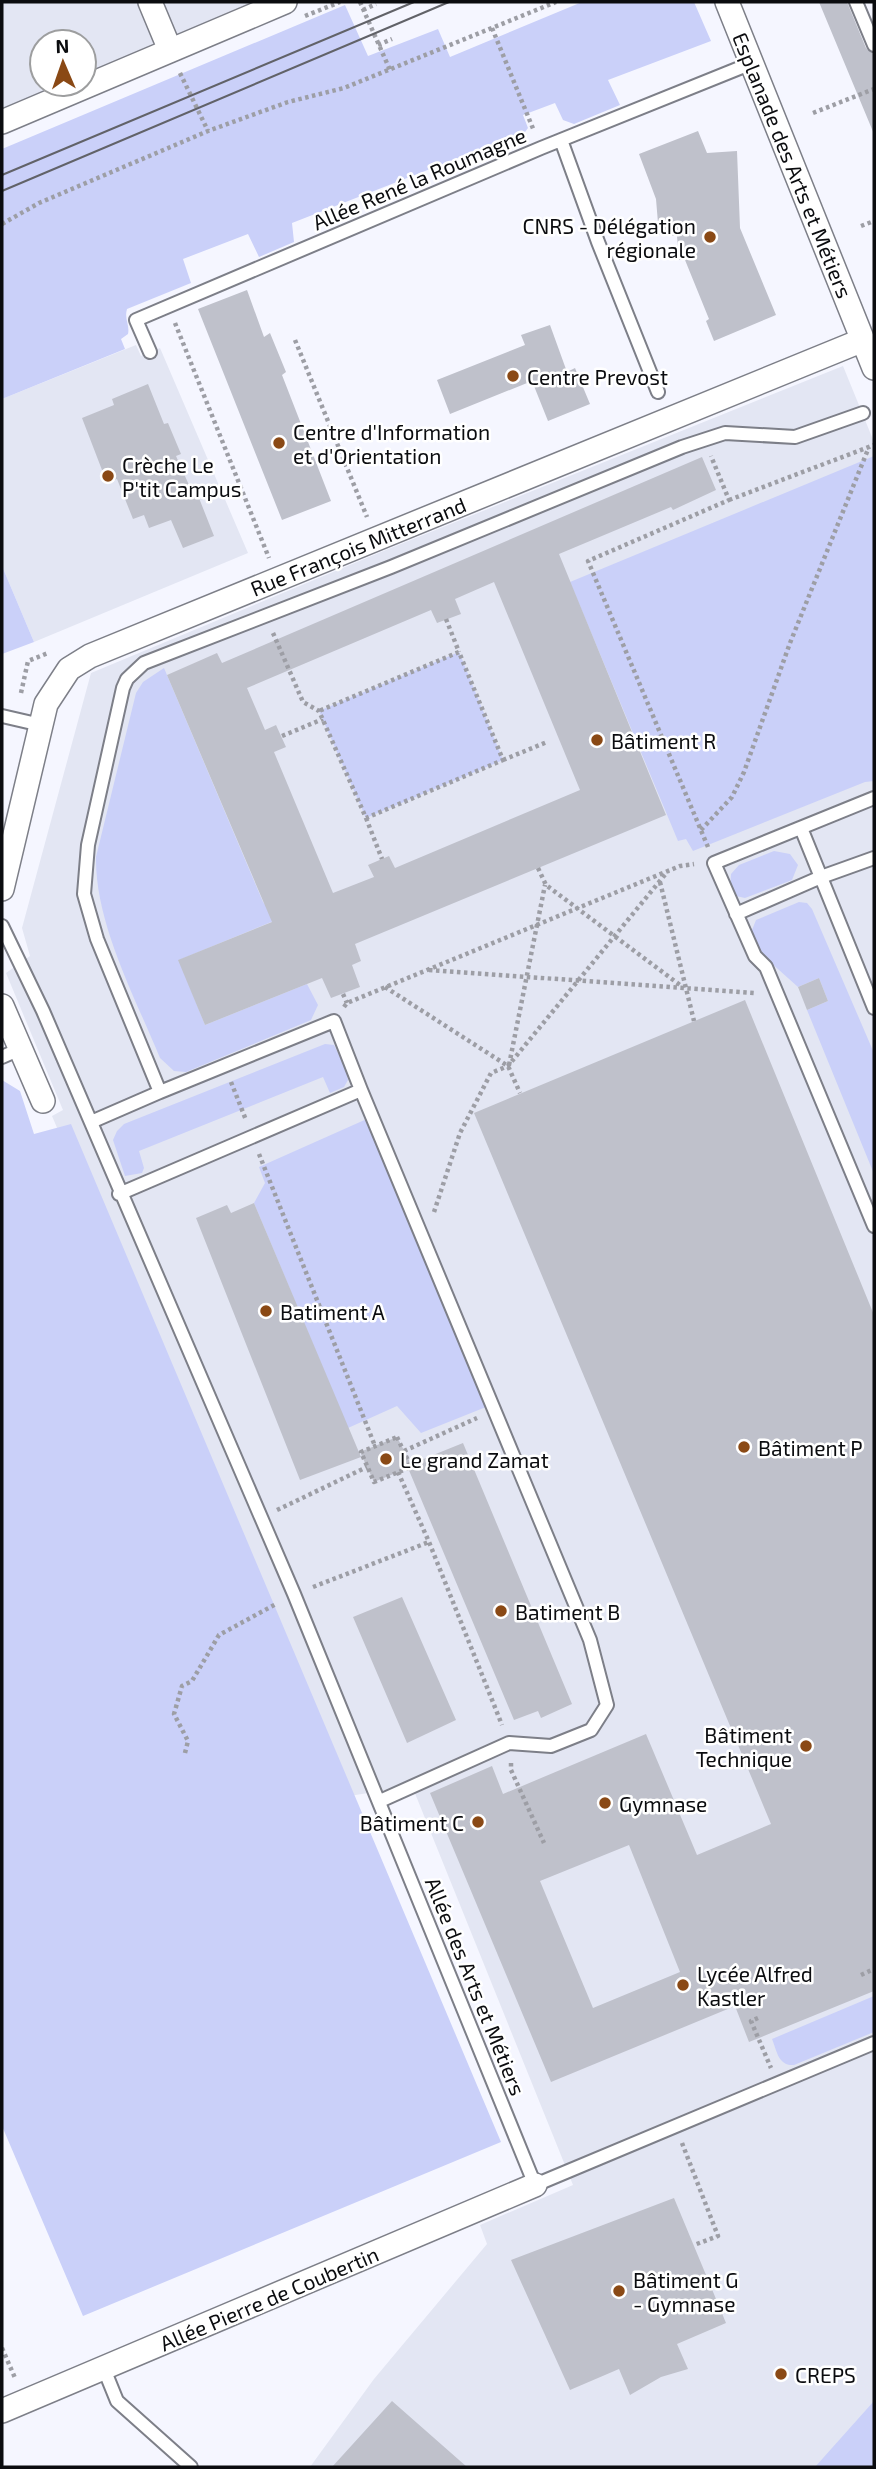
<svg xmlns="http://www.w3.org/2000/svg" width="876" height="2469" viewBox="0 0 876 2469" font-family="'Exo 2',sans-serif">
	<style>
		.built { fill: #e3e6f3 }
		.green { fill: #cad0f9 }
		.building { fill: #bfc1cb; fill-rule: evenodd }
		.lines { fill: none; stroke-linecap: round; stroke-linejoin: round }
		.lane-casing { stroke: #7d7f88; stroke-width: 16 }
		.street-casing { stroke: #7d7f88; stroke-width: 26 }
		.path { stroke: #9d9ea5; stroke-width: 4.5; stroke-dasharray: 3.5 3.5; stroke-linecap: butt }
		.lane { stroke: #fff; stroke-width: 12 }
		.street { stroke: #fff; stroke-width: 23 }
		.tram { stroke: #616268; stroke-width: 2 }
		.poi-dot { fill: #8a4915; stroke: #fff; stroke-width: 2.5 }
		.labels { text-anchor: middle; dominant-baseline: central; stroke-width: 5; stroke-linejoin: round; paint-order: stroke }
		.street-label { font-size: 21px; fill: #0b0c0f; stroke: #fff }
		.poi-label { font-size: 21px; fill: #0b0c0f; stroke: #fff; text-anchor: start }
	</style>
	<rect width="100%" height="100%" fill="#f5f6ff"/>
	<path class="built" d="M2,2H270L84,78V42H42V84H68L2,110Z
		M136,345L141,356L160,348L248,553L34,642L2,566V399Z
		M843,366L874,442V2467H310L374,2379L487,2244L480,2225L573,2185L412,1786L343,1797L52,1116L63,1110L6,973L30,956L22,928L91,673L381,552Z"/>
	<path class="green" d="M582,2H694L711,41L608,80L620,105L574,124L563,120L555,103L523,115L528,128L525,132L292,223L294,242L259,257L248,234L183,259L191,283L127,309C124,319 130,325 128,334L121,339L125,349L2,399V149L345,5L368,56L438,29L450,57Z
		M874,456V781L865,782L693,851L686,839L678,841L570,582Z
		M2,566L34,642L2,654Z
		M459,652L503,760L366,818L319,711Z
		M164,668L263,902L276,920L179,960L205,1025L307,984L318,1005L311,1020L186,1072L174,1071L160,1058C135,997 95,923 96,857L136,693L143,682Z
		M774,851L790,854L798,865L792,880L745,898L736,896L730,889L731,874L739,865Z
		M799,902L807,903L812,909L874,1053V1174L807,1010L828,1001L819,978L798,987L759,952L752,930L756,920Z
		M325,1044L334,1045L346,1069L348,1080L344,1087L330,1093L323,1077L139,1151L144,1168L142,1173L125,1176L113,1140L117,1131L124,1124Z
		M2,1080L20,1091L34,1134L71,1124L501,2142L83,2316L2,2126Z
		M369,1118L491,1405L421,1433L397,1406L348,1428L254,1203L265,1183L259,1167Z
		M874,1996V2032L794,2065C778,2066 777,2051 772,2039Z
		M874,2401V2467H815Z"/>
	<path class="building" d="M819,2H847L866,48L874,54V134Z
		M698,131L707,153L737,151L740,228L776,315L714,341L706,321L709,319L685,260H679L677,236L659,235L656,199L639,154Z
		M247,290L264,337L270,333L286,372L282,375L331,501L282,520L198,309Z
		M550,325L567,372L575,368L590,404L548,421L532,381L450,414L437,380L525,345L521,335Z
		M148,384L164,424L168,423L181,454L176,456L193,494L197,493L214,536L183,548L171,520L149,528L144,515L133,519L117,479L107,483L82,418L114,405L112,399Z
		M702,457L716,490L673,510L671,507L559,554L666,815L355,944L361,961L352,965L360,987L331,998L322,978L205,1025L178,960L272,922L167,675L217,653L222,663ZM494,582L580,790L395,868L389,856L368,865L374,877L333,893L274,752L286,747L276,725L265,730L247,688L431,610L437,623L461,614L455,599Z
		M819,978L828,1001L807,1010L798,987Z
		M745,1000L874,1315V1991L749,2042L735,2006L551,2082L430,1793L492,1766L503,1794L646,1734L697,1855L771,1824L474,1113ZM629,1845L680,1972L593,2008L540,1881Z
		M254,1203L361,1457L300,1480L196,1218L227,1205L231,1213Z
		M397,1437L411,1464L463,1443L572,1704L541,1718L538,1711L514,1720L408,1468L374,1482L360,1452Z
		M402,1597L456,1720L407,1743L353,1617Z
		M674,2198L726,2323L677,2344L688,2369L661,2377L630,2395L619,2369L570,2390L511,2260Z
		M392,2401L467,2467H332Z"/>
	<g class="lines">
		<defs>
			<path id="lane" d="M856,2L874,45
				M561,140L598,242L658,392
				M150,352L136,320L541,148L752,63
				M2,716L41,725
				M874,798L714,863L755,956L766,967L874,1226
				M801,828L874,1008
				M736,914L821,877L874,858
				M2,926L43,1011L294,1594L535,2185L874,2043
				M2,1057L20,1049
				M91,1122L160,1092
				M119,1194L361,1090
				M380,1801L509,1743L551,1746L591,1730L607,1705L590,1640L361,1090L334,1021L160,1092L97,939L84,894L88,845L123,688L127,679L144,663L391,567L682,447L725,433L795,437L863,413
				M104,2369L117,2401L191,2467"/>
			<path id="street" d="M150,2L170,50
				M727,2L874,368
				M2,122L285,2
				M2,889L46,704L69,669L90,656L863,340
				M2,1006L43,1101
				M2,2411L535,2185"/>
		</defs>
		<use href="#lane" class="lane-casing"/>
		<use href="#street" class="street-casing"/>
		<path class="path" d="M360,2L390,70
			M363,10L376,4
			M305,16L340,2
			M492,28L534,131
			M378,45L392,39
			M180,73L208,131
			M813,113L874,89
			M2,224L39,203L208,131L288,102L344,88L556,2
			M861,226L874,221
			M175,323L269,558
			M295,340L367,517
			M729,500L874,445
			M446,619L459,652
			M273,633L303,702L319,711L366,818L503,760L459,652L319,711
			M21,693L28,661L48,653
			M282,736L323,719
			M503,760L547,742
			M366,818L382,859
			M701,830L732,797L744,772L790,643L869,447
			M708,847L588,561L729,500L711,456
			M538,868L546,885L684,988
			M660,882L694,1021
			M429,970L755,993
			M385,987L508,1066L520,1093
			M343,994L347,1003
			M344,1007L347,1003L680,866L694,864
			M509,1065L545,885
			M231,1082L246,1120
			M259,1154L375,1446
			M434,1212L460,1133L491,1073L508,1066L668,871
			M397,1437L411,1467L374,1482L361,1452Z
			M404,1451L477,1418
			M398,1472L429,1542L502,1725
			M277,1510L367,1467
			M313,1587L429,1542
			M185,1753L188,1741L174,1714L182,1686L192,1681L219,1635L276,1604
			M511,1763V1770L544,1843
			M861,1975L874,1969
			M758,2018L751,2021L771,2068
			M682,2143L718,2236L694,2245
			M2,2348L15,2378"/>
		<use href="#lane" class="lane"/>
		<use href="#street" class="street"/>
		<path class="tram" d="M2,175L414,2
			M2,191L449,2"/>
	</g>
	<g class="poi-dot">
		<circle cx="710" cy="237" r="7"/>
		<circle cx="513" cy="376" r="7"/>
		<circle cx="279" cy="443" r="7"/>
		<circle cx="108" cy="476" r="7"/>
		<circle cx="597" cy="740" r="7"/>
		<circle cx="266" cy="1311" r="7"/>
		<circle cx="744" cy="1447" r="7"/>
		<circle cx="386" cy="1459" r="7"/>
		<circle cx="501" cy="1611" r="7"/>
		<circle cx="806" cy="1746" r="7"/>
		<circle cx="605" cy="1803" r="7"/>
		<circle cx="478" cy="1822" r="7"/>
		<circle cx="683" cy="1985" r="7"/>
		<circle cx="619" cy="2291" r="7"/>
		<circle cx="781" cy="2374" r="7"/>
	</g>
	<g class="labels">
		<g class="street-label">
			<text transform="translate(793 165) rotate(68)">Esplanade des Arts et Métiers</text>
			<text transform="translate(419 178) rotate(-23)">Allée René la Roumagne</text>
			<text transform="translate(358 546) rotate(-22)">Rue François Mitterrand</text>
			<text transform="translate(476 1986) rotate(68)">Allée des Arts et Métiers</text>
			<text transform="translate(269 2298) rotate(-23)">Allée Pierre de Coubertin</text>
		</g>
		<g class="poi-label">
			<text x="696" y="225" text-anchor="end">CNRS - Délégation<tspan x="696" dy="24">régionale</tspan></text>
			<text x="527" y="376">Centre Prevost</text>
			<text x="293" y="431">Centre d'Information<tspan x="293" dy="24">et d'Orientation</tspan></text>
			<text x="122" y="464">Crèche Le<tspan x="122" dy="24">P'tit Campus</tspan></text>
			<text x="611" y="740">Bâtiment R</text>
			<text x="280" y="1311">Batiment A</text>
			<text x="758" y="1447">Bâtiment P</text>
			<text x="400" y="1459">Le grand Zamat</text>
			<text x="515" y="1611">Batiment B</text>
			<text x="792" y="1734" text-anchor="end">Bâtiment<tspan x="792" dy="24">Technique</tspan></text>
			<text x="619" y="1803">Gymnase</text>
			<text x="464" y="1822" text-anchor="end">Bâtiment C</text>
			<text x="697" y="1973">Lycée Alfred<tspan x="697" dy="24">Kastler</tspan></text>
			<text x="633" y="2279">Bâtiment G<tspan x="633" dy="24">- Gymnase</tspan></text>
			<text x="795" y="2374">CREPS</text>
		</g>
	</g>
	<rect width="876" height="2469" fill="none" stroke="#0b0c0f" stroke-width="7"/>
	<g transform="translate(63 63) rotate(358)"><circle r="33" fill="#ffffff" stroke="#9d9e9f" stroke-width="2"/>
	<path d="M0-5L12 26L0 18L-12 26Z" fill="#8a4915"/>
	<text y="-10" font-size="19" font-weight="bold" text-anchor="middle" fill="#0b0c0f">N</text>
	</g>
</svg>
